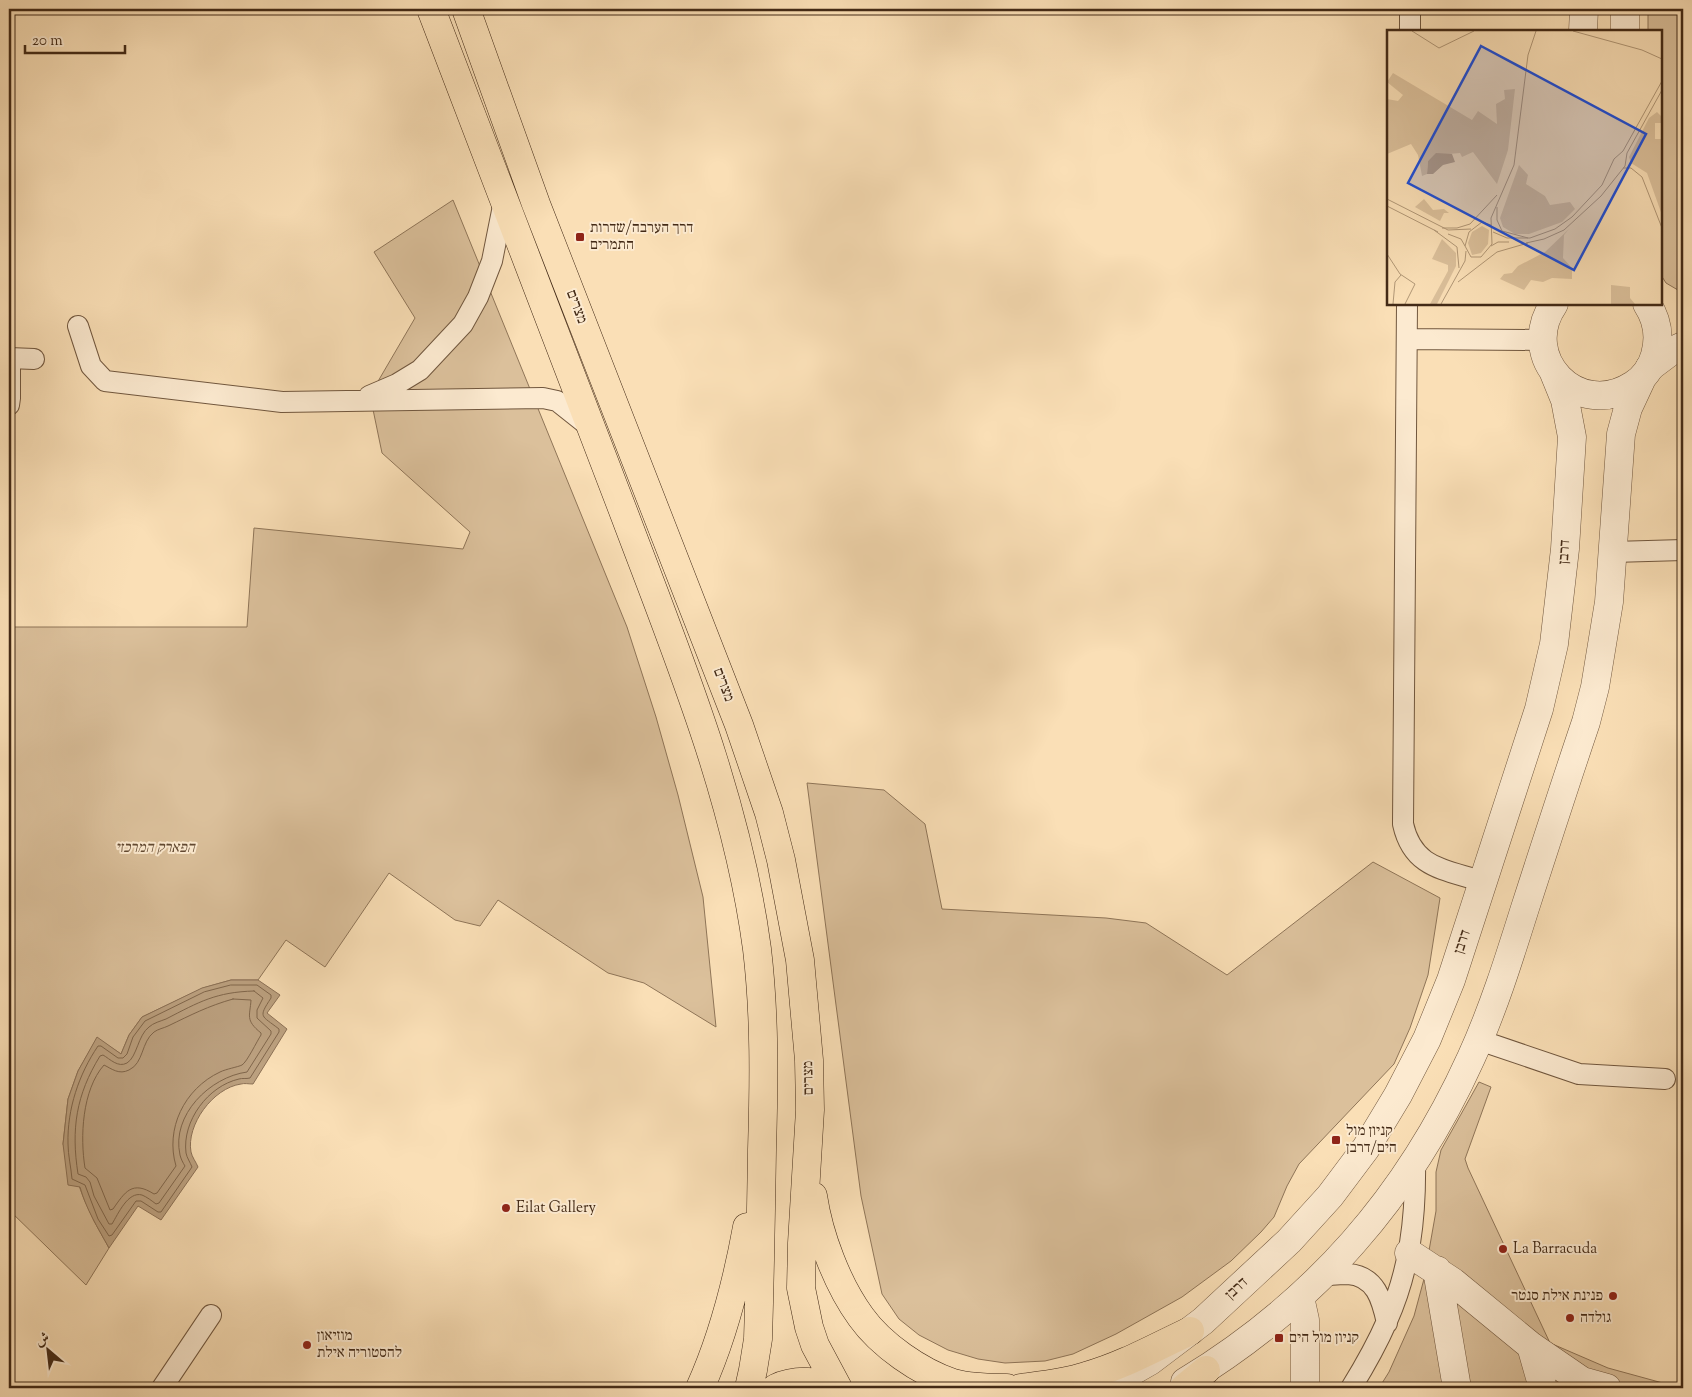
<svg xmlns="http://www.w3.org/2000/svg" width="1692" height="1397" viewBox="0 0 1692 1397" font-family="'Sorts Mill Goudy',Amiri,'Frank Ruhl Libre',serif">
	<style>
		.green { fill: #dbc09b; stroke: #8f7558 }
		.water { fill: #bca180; stroke: #8c7156 }
		.lines { fill: none; stroke-linecap: round; stroke-linejoin: round }
		.shore { stroke: #80664b; stroke-width: 1 }
		.service-casing { stroke: #71573e; stroke-width: 22 }
		.pedestrian-casing { stroke: #71573e; stroke-width: 29 }
		.minor-casing { stroke: #71573e; stroke-width: 29 }
		.tertiary-casing { stroke: #71573e; stroke-width: 29 }
		.trunk-casing { stroke: #432a16; stroke-width: 29 }
		.service { stroke: #fcead0; stroke-width: 20 }
		.pedestrian { stroke: #fcead0; stroke-width: 28 }
		.minor { stroke: #fcead0; stroke-width: 28 }
		.tertiary { stroke: #fcead0; stroke-width: 28 }
		.trunk { stroke: #fadfb6; stroke-width: 28 }
		.poi-dot { fill: #8f2418; stroke: #fcead0; stroke-width: 2 }
		.labels { text-anchor: middle; dominant-baseline: central; stroke-width: 4; stroke-linejoin: round; paint-order: stroke }
		.poi-label { font-size: 15px; fill: #432a16; stroke: #fcead0; text-anchor: start }
		.street-label { font-size: 15px; fill: #432a16; stroke: #fcead0 }
		.park-label { font-size: 15px; font-style: italic; fill: #614831; stroke: #fcead0 }
		.inset-road { fill: none; stroke: #b19776; stroke-width: 1 }
		.view { fill: #1d4ed8; fill-opacity: 0.15; stroke: #1d4ed8; stroke-width: 2.5 }
		.inset-edge { fill: none; stroke: #432a16; stroke-width: 2.5 }
	</style>
	<rect width="100%" height="100%" fill="#fadfb6"/>
	<filter id="stains"><feTurbulence type="fractalNoise" baseFrequency=".004" numOctaves="4"/><feColorMatrix values="0 0 0 0 .2 0 0 0 0 .09 0 0 0 0 .02 0 0 0 .5 -.17"/></filter>
	<radialGradient id="worn" r=".72"><stop offset=".6" stop-color="#630" stop-opacity="0"/><stop offset="1" stop-color="#630" stop-opacity=".3"/></radialGradient>
	<path class="green" d="M1648,9H1683V293L1666,283L1661,275V31H1648Z
		M453,200L627,627L656,717L678,795L703,897L716,1027L644,983L608,973L498,900L480,926L455,920L389,873L325,967L286,940L258,980H231L203,988L142,1017L129,1035L121,1054L97,1038L78,1071L68,1099L63,1144L84,1199L94,1221L109,1248L86,1285L9,1210V627H247L254,528L463,549L470,532L382,453L370,395L415,318L374,252Z
		M807,783L884,790L925,824L942,909L1106,918L1146,923L1227,975L1373,862L1440,898L1428,975L1410,1028L1394,1064L1299,1164L1287,1186L1274,1217L1261,1232L1231,1261L1182,1297L1116,1334L1073,1354L1045,1361L1005,1363L978,1359L948,1350L919,1335L899,1319L882,1294L861,1196Z
		M1479,1082L1491,1087L1465,1159L1468,1168L1550,1343L1608,1368L1670,1385L1672,1388H1379L1389,1372L1414,1316L1424,1279L1436,1211V1172L1441,1150Z"/>
	<path class="water" d="M231,980H258L280,995L267,1013L287,1029L253,1084C249,1084 244,1083 241,1084C213,1088 186,1125 191,1152C192,1157 196,1162 198,1167L161,1220L138,1206L109,1248C98,1228 86,1209 80,1187L68,1185L63,1144L68,1099L78,1071L97,1037L121,1054L129,1035L142,1017L202,988Z"/>
	<g class="lines">
		<path class="shore" d="M231,985H257L271,995V998C258,1018 261,1015 279,1029V1032L250,1078C246,1079 242,1078 239,1079C208,1086 182,1121 186,1153C187,1158 190,1162 192,1167L161,1212H158L141,1201H136L112,1235L109,1236L98,1219L85,1185L72,1179C71,1167 68,1155 68,1144C67,1109 79,1074 98,1046H101L118,1058H123L127,1054L133,1037L145,1021L204,992Z
			M254,991L263,998L257,1010V1018L271,1031V1034L247,1072C210,1077 171,1115 180,1155C181,1159 183,1163 185,1166L159,1203L156,1204C152,1201 147,1197 142,1195C128,1191 118,1214 112,1224H109L94,1196L90,1182L86,1177L78,1174C71,1129 76,1095 100,1056L103,1055C110,1059 118,1068 127,1063C137,1057 138,1035 149,1027C153,1023 161,1021 166,1019C199,1002 216,992 254,991Z
			M233,999L251,1000C250,1016 245,1020 261,1033V1035C257,1041 247,1062 242,1065C238,1067 226,1069 220,1072C184,1089 165,1129 176,1166L157,1193L154,1194C132,1180 125,1192 113,1209L110,1210L97,1178L85,1168C80,1137 82,1090 104,1065C112,1069 119,1075 129,1070C144,1063 141,1042 154,1032C158,1029 164,1028 168,1026C191,1015 208,1006 233,999Z"/>
		<defs>
			<path id="service" d="M1410,31V9
				M1407,304L1403,824C1413,869 1445,869 1483,882
				M78,326L91,366L105,381L282,402L543,398L557,401L591,428
				M1407,339L1542,340
				M9,358L34,359
				M369,396L397,384L420,370L463,324L478,297L492,261L504,201
				M9,405L10,398V358
				M1613,552L1683,550
				M1479,1040L1579,1074L1665,1079
				M1324,1275C1332,1275 1340,1274 1348,1274C1376,1276 1382,1300 1387,1323
				M162,1388L211,1315
				M1351,1388C1364,1367 1377,1344 1387,1321C1410,1270 1416,1217 1415,1161"/>
			<path id="pedestrian" d="M1409,1253L1453,1282L1531,1346L1582,1381L1607,1388
				M1437,1270L1457,1388
				M1300,1297L1305,1320V1388
				M1531,1346L1543,1388"/>
			<path id="minor" d="M1650,367L1670,352L1683,346"/>
			<path id="tertiary" d="M1583,31L1584,9
				M1625,31V9
				M1554,304C1517,357 1578,421 1633,385C1643,379 1652,367 1655,355C1660,337 1657,319 1647,304
				M1185,1382C1315,1303 1408,1197 1471,1058C1493,1010 1509,959 1525,908C1545,846 1565,784 1586,722L1595,687L1609,602L1621,434L1628,408L1642,378
				M1103,1388L1150,1361L1203,1321L1289,1241L1330,1196L1366,1148L1398,1095L1427,1039L1451,980L1539,709L1554,644L1565,549L1572,437L1565,400L1554,373"/>
			<path id="trunk" d="M431,9C495,178 561,347 625,516C678,657 737,798 757,949C765,1016 764,1083 762,1150C761,1213 760,1276 758,1339L753,1370L749,1388
				M466,9L536,204L739,725L769,813L781,860L800,960L809,1060L810,1110L802,1243L801,1288L809,1327L815,1345L838,1388
				M813,1196C819,1236 837,1284 861,1317C881,1345 920,1372 953,1383C970,1388 990,1388 1007,1388
				M700,1388C723,1337 737,1282 747,1227
				M776,1388C795,1379 817,1381 837,1388
				M1020,1388C1042,1385 1064,1383 1086,1376C1122,1366 1156,1347 1190,1331
				M1184,1388L1206,1370"/>
		</defs>
		<use href="#service" class="service-casing"/>
		<use href="#pedestrian" class="pedestrian-casing"/>
		<use href="#minor" class="minor-casing"/>
		<use href="#tertiary" class="tertiary-casing"/>
		<use href="#trunk" class="trunk-casing"/>
		<use href="#service" class="service"/>
		<use href="#pedestrian" class="pedestrian"/>
		<use href="#minor" class="minor"/>
		<use href="#tertiary" class="tertiary"/>
		<use href="#trunk" class="trunk"/>
	</g>
	<g class="poi-dot">
		<rect x="575" y="232" width="10" height="10" rx="2.5"/>
		<rect x="1331" y="1135" width="10" height="10" rx="2.5"/>
		<circle cx="506" cy="1208" r="5"/>
		<circle cx="1503" cy="1249" r="5"/>
		<circle cx="1613" cy="1296" r="5"/>
		<circle cx="1570" cy="1318" r="5"/>
		<rect x="1274" y="1333" width="10" height="10" rx="2.5"/>
		<circle cx="307" cy="1345" r="5"/>
	</g>
	<g class="labels">
		<g class="poi-label">
			<text x="590" y="228">דרך הערבה/שדרות<tspan x="590" dy="17">התמרים</tspan></text>
			<text x="1346" y="1131">קניון מול<tspan x="1346" dy="17">הים/דרבן</tspan></text>
			<text x="516" y="1208">Eilat Gallery</text>
			<text x="1513" y="1249">La Barracuda</text>
			<text x="1603" y="1296" text-anchor="end">פנינת אילת סנטר</text>
			<text x="1580" y="1318">גולדה</text>
			<text x="317" y="1336">מוזיאון<tspan x="317" dy="17">להסטוריה אילת</tspan></text>
			<text x="1289" y="1338">קניון מול הים</text>
		</g>
		<g class="street-label">
			<text transform="translate(576 307) rotate(69)">מצרים</text>
			<text transform="translate(1565 552) rotate(-86)">דרבן</text>
			<text transform="translate(723 685) rotate(69)">מצרים</text>
			<text transform="translate(1463 942) rotate(-72)">דרבן</text>
			<text transform="translate(809 1078) rotate(-91)">מצרים</text>
			<text transform="translate(1237 1289) rotate(-43)">דרבן</text>
		</g>
		<g class="park-label">
			<text x="155" y="848">הפארק המרכזי</text>
		</g>
	</g>
	<g transform="translate(1387 30)">
		<rect width="275" height="275" fill="#fadfb6"/>
		<path d="M6,43L85,90L91,81L110,94L109,74L118,69L117,60L128,59L121,120L110,154L86,122L75,127L73,123L51,125L50,123L41,131L40,144L35,146L31,125L24,114L0,124V69L11,71L16,65L0,52ZM270,82L275,87V93H268V109H275V185L260,143L244,133L242,127L262,88ZM132,135L141,145L139,154L158,166L163,175L183,172L188,179L175,192L142,204H128L116,197L113,188ZM37,169L46,180L57,179L62,183H57L53,191L28,177ZM95,196L102,200L101,214L94,223L85,225L81,213L85,202ZM182,199L177,205L176,228L185,238V249L165,248L156,252L144,250L137,260L113,249L117,244L125,243L131,236L158,222ZM55,209L69,223V236L50,274H43L61,241V235L45,229ZM224,255L243,257V268L248,274H224Z" fill="#dbc09b"/>
		<path d="M49,123L65,124L68,132L56,135L46,144H40L41,131Z" fill="#bca180"/>
		<path class="inset-road" d="M25,1L52,18L87,1M186,1L255,20L275,29M236,138H244L255,147L275,198M0,169L61,200L84,199M0,176L51,202M110,177V190L115,201L141,208M104,195L95,192L82,202L78,216L84,227H94L105,214L104,188L127,135L141,25L149,1M55,198H70L83,194L110,165M47,200L70,217L72,238M106,202L120,208H143L168,199L185,187L215,155L227,129L236,121L275,51M61,204L74,209L78,216M139,213L157,209L177,200L214,166L238,136L240,123L275,60M104,216L111,212H122M0,224L13,244L28,254L18,274M71,252L110,222L141,213M6,274L8,252L14,245M54,274L78,231L79,221"/>
		<path class="view" d="M94,16L259,104L187,240L21,153Z"/>
		<rect width="275" height="275" class="inset-edge"/>
	</g>
	<rect width="1692" height="1397" fill="none" stroke="#fadfb6" stroke-width="30"/>
	<rect x="10" y="10" width="1672" height="1377" fill="none" stroke="#432a16" stroke-width="2.5"/>
	<rect x="15" y="15" width="1662" height="1367" fill="none" stroke="#432a16"/>
	<g transform="translate(48 1350) rotate(332)" stroke="#fcead0" stroke-width="4" paint-order="stroke">
	<path d="M0-4L9 19L0 12L-9 19Z" fill="#432a16"/>
	<text y="-8" font-size="14" font-weight="bold" text-anchor="middle" fill="#432a16">ش</text>
	</g>
	<path d="M25 45v8h100v-8" fill="none" stroke="#432a16" stroke-width="2.5"/>
	<text x="32" y="45" font-size="15" fill="#432a16" stroke="#fcead0" stroke-width="4" paint-order="stroke">20 m</text>
	<rect width="100%" height="100%" filter="url(#stains)"/>
	<rect width="100%" height="100%" fill="url(#worn)"/>
</svg>
